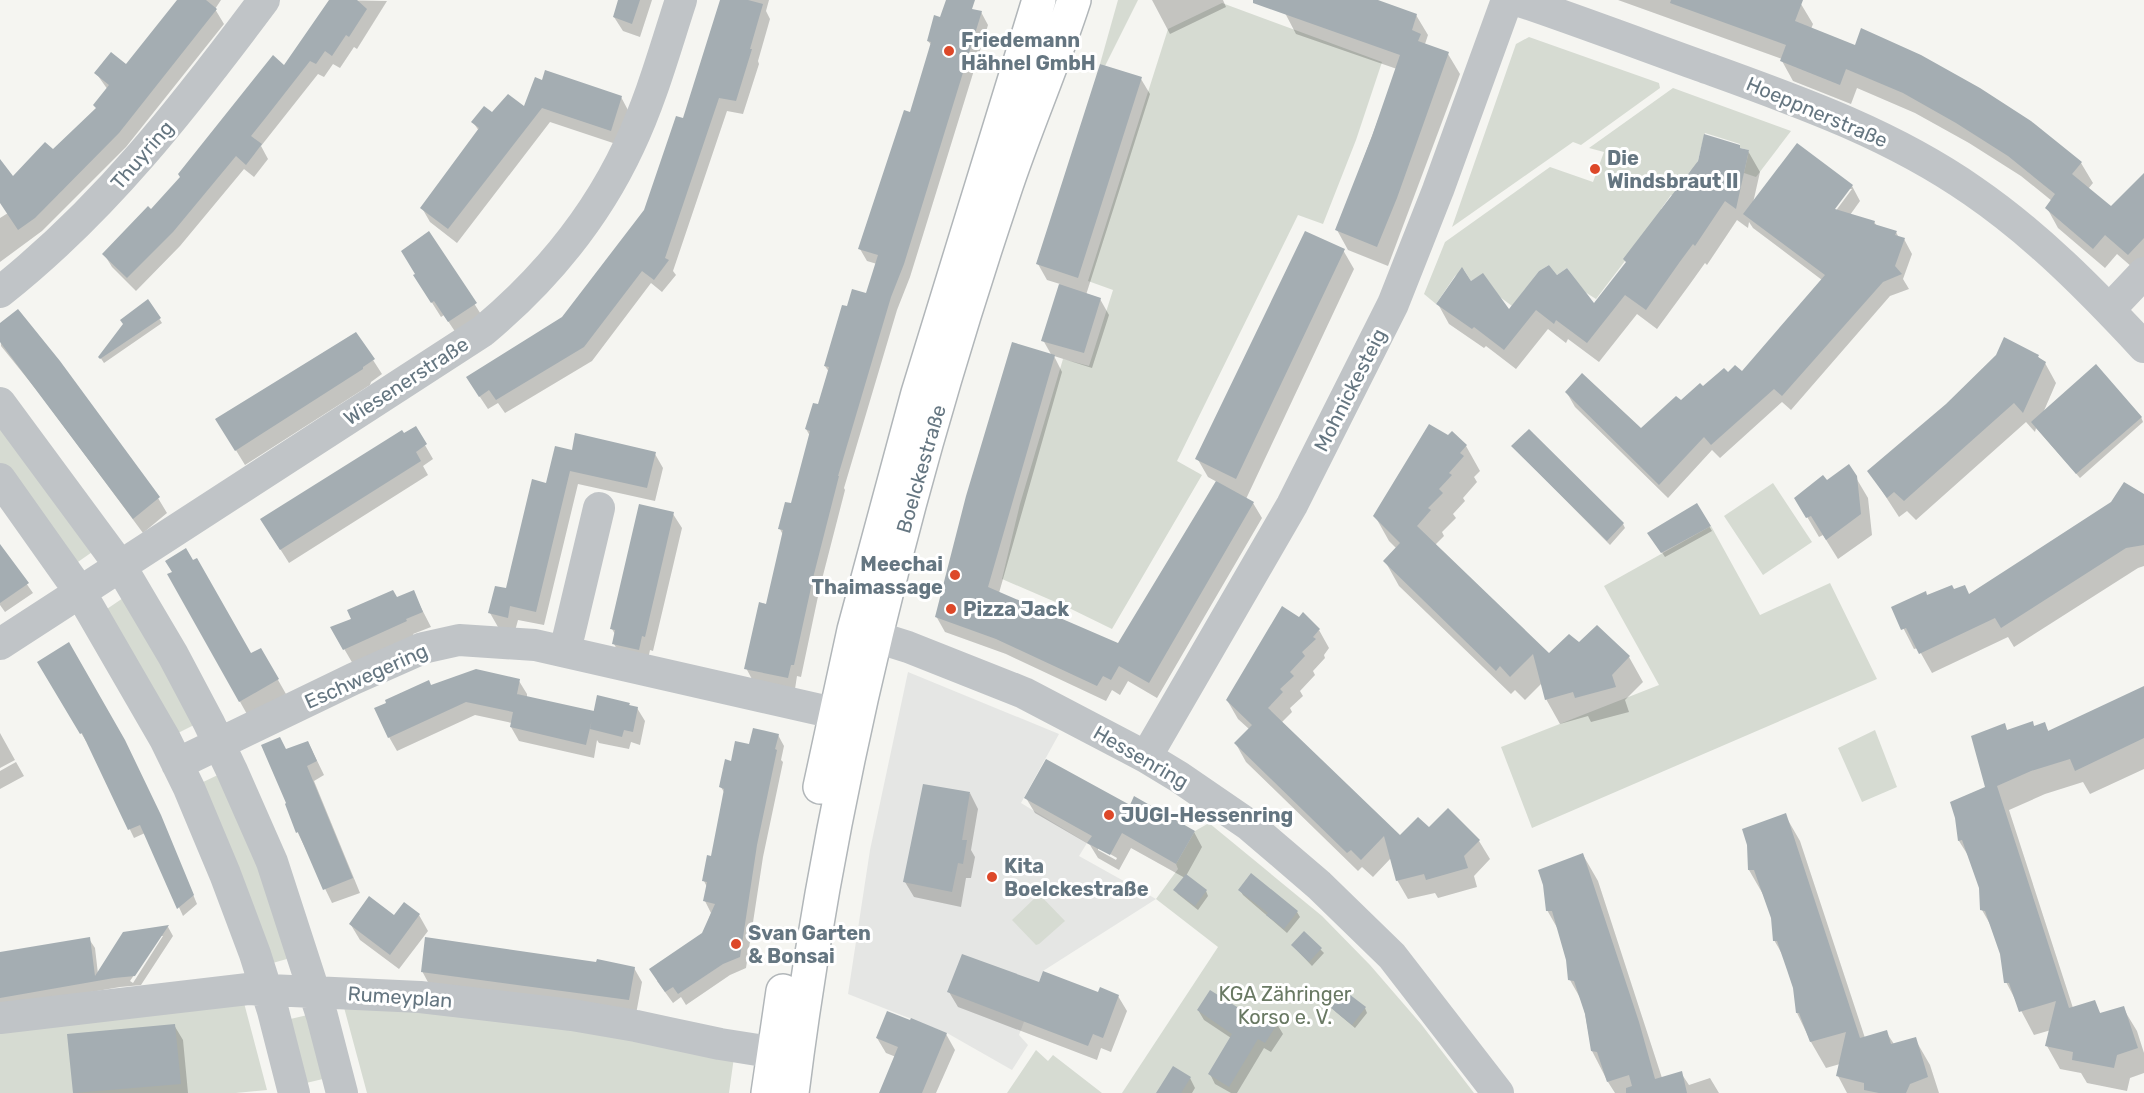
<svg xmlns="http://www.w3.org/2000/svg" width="2144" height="1093" viewBox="0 0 2144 1093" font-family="Rubik,sans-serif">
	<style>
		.built { fill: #e5e6e4 }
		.green { fill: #d6dbd2 }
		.shadow { fill: #0003; fill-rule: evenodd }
		.building { fill: #a4adb2 }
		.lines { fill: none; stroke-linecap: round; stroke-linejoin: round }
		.major-casing { stroke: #b1b6b9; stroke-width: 36 }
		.minor { stroke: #c0c4c7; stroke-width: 32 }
		.major { stroke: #fff; stroke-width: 33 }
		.poi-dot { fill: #dd4829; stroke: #fff; stroke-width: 2 }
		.labels { text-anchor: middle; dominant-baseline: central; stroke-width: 6; stroke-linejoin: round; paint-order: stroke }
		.poi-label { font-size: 20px; font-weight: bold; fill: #657681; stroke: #fff; text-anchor: start }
		.street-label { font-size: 20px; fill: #657681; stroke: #fff }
		.park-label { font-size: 20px; fill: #697963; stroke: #fff }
	</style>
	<rect width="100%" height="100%" fill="#f5f5f1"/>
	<path class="built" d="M908,672L1059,734L1021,803L1087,843L1079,856L1156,899L1043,971L1019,1035L1028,1045L1012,1070L947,1033L848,994L870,850Z"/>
	<path class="green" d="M1118,0H1138L1105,66L1100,64Z
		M1222,3L1382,62L1356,140L1323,224L1298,215L1177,461L1202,475L1112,629L1067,607L1002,579L1020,504L1063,359L1089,366L1113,290L1088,281L1168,29Z
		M1529,37L1659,83L1660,88L1581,145L1573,142L1452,227L1516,44Z
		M1673,88L1791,131L1756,177L1744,173L1749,150L1740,148V144L1705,133L1696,168L1690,171L1674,196L1671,195L1661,209L1663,211L1596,299L1585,292L1567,268L1557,275L1549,265L1539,271L1512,306L1500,297L1483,274L1471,281L1464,270L1455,276L1436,304L1424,294L1445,242L1550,167L1593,182L1604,152L1589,148Z
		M0,420L95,550L75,564L0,464Z
		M1773,483L1812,542L1763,575L1724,516Z
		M1711,526L1760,615L1830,583L1877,679L1532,828L1501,747L1659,685L1604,586Z
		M126,596L198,723L174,735L104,611Z
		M1875,730L1897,787L1862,802L1838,748Z
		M222,773L294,957L269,964L199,784Z
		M1209,823L1322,916L1370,965L1421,1024L1474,1093H1122L1218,947L1156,899L1178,869L1176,864L1195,831Z
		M1039,894L1065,921L1039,944L1036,945L1012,920Z
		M243,999L267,1090L236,1093H0V1028Z
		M342,1000L418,1005L734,1057L729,1093H367Z
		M312,1014L327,1078L302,1084L286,1020Z
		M1036,1050L1048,1061L1053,1055L1102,1093H1007Z"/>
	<path class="shadow" d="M179,0H221L215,9L224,24L126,147L42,231L0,262V218L8,213L0,192V161L13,179L53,151L97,110L108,90L96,73L126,67Z
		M330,0L387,1L357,49L354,47L340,68L333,64L324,77L318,74L261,146L268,159L254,177L244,169L180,246L136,291L112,267L104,254L151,211L285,67Z
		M620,0H652L640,37L623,31L614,17Z
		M721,0H769L766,11L770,19L758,61L759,64L743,114L727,111L673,271L676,275L662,292L651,283L592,361L505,413L498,403L488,409L476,391L563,319L645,211L684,120Z
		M1152,0H1223L1226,7L1170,34Z
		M1289,0H1374L1416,15L1428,35L1425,44L1448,54L1460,74L1388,266L1348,250L1337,230L1397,69L1296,34L1285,13Z
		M1618,0H1790L1801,4L1813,24L1811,29L2081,163L2093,183L2088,189L2112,208L2144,175V270L2140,274L2117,254L2105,268L2058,228L2047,208L2052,201L2021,176L1969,143L1915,113L1857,88L1851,104L1793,81L1782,61V59Z
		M981,12L988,25L910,277L897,310L844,488L845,490L820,587L801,677L797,676L795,689L753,681L746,668L767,606L783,535L780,529L793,505L810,436L806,429L819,406L829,372L825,366L848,308L867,295L877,264L867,261L860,249L911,114L932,46L928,41L941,19Z
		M1141,79L1150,94L1086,295L1100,299L1109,315L1092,368L1054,356L1062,372L999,593L1119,645L1217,482L1208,477L1197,458L1343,250L1354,269L1246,499L1253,503L1262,518L1157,698L1128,681L1120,695L1112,690L1106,701L1006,654L945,632L936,616L1052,356L1043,340L1060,284L1047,280L1038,264Z
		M621,97L629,112L619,145L550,122L457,243L430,222L422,208L479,131L473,122L524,108Z
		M1798,145L1852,186L1860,201L1850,215L1874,222L1877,226L1896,232L1899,238L1904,239L1912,254L1903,279L1909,289L1890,296L1791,410L1782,402L1720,458L1712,450L1668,498L1575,407L1567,393L1641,430L1703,388L1728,374H1742L1822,280L1753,228L1749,222L1748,228L1737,220L1707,265L1705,263L1690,284L1657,329L1637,314L1599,362L1568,339L1566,343L1548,329L1516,369L1486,346L1484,348L1449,324L1438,304L1470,283L1509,312L1557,277L1594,305L1739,146L1741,150L1748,151L1760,172L1753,203ZM1848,189H1852L1832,216L1830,214Z
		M429,233L484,319L458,336L444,315L441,317L424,290Z
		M148,301L162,323L104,363L100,357L124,324Z
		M0,325L158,498L167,513L143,533L39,393L1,346Z
		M2037,356L2045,363L2056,383L2043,413L2141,417L2143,422L2080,478L2036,428L2035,432L2026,422L1916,520L1907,511L1899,517L1869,471Z
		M373,360L382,374L371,382L370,385L245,465L226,434Z
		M415,428L433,459L423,466L428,475L289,563L270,533L403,435Z
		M1452,433L1466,446L1480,471L1474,477L1477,482L1463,498L1465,501L1453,514L1456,518L1442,532L1444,536L1435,545L1549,655L1579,644L1597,627L1629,657L1643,682L1625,700L1629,712L1591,722L1588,716L1560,724L1546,699L1542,683L1525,700L1515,690L1511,694L1399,586L1385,561L1397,549L1389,541L1375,516Z
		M1512,446L1623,524L1625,528L1610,545Z
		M573,452L655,454L663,468L655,501L578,484L544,625L518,620L515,631L498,627L490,613L507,590L547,485Z
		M1849,466L1868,498L1872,535L1838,559L1823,535L1819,537L1796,498L1826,482Z
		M2144,496V566L2138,568L2014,647L2008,637L1932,673L1918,648L1914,649L1893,608L1954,591L1969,595Z
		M1696,505L1712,531L1665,557L1649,533Z
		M673,514L682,528L653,651L650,650L647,664L622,658L614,644L616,636L612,629Z
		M0,546L33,593L5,612L0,605Z
		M169,575L250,655L261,650L286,694L248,716Z
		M413,592L431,627L413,634L415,637L353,664L332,628Z
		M1319,630L1329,648L1324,655L1325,658L1313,671L1315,675L1300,691L1303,696L1290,708L1292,712L1281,723L1400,837L1429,829L1479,841L1490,859L1474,876L1477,887L1438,898L1435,893L1408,899L1397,880L1391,858L1373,877L1362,867L1358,871L1246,762L1236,744L1249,729L1238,719L1227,700Z
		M39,663L164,825L197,904L183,916L145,833L134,838L87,741H86Z
		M519,681L527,694V697L593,712L629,704L630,707L637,708L645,721L640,745L631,742L629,749L599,743L597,740L594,758L519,741L511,727L512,723L475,715L397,751L389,737L431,686Z
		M2144,688V769L2090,794L2083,782L2045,794L2009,810L2073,1008L2094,1002L2101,1015L2123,1008L2137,1031L2144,1053V1073L2130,1078L2127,1091L2087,1083L2081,1073L2060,1069L2047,1046L2051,1030L2034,1035L2006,982L2002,954L1994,931L1982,910L1980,887L1971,860L1959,841L1957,818L1987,788L2007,731L2032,723L2035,727L2044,724L2049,732Z
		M0,733L15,760L0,768Z
		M778,735L784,746L781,760L783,762L763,857L746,968L730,975L686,1005L681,997L673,1003L657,981L703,934L711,913L705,901L707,887L704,881L712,857L725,794L721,787L732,763L750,745Z
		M308,742L324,775L314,781L360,893L332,903L298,833L286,805V751Z
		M16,762L24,776L0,789V771Z
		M970,793L978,809L971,850L975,857L971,878H966L961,907L914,897L905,882Z
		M1026,798L1130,807L1194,832L1202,847L1186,876L1206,891L1208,896L1198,910L1178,894L1175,890L1185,878L1131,848L1119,870L1098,858L1090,845L1035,813ZM1098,847L1117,858L1116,860L1098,850Z
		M1785,815L1800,841L1865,1038L1886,1032L1894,1044L1915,1039L1930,1065L1939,1093H1847L1838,1076L1840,1064L1826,1068L1811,1042L1797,1013L1794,988L1785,959L1774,940L1772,917L1764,896L1749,870Z
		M1583,855L1598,881L1662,1078L1681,1073L1689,1085L1710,1078L1719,1093H1615L1608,1082L1592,1051L1583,1003L1570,980L1568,960L1559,931L1547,910Z
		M1251,875L1297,912L1300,917L1287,933L1243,895L1240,890Z
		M419,915L428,931L399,969L360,940L351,925L394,917Z
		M168,927L173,936L141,985L120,987L0,1008V953L89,939L95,948L98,974L124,933ZM160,936H163L133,983L130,981Z
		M1304,933L1324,953L1312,966L1293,946Z
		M634,968L642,982L636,1014L430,986L422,971Z
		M1040,984L1118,996L1127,1011L1111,1052L1101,1048L1097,1060L958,1007L949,992Z
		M1333,1008H1365L1367,1013L1355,1028L1336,1012Z
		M1198,1010L1253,1019L1258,1012L1277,1024L1283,1034L1271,1052L1264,1048L1237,1093H1231L1215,1084L1210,1074L1231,1038L1204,1020Z
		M174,1025L183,1040L188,1093H74L69,1035Z
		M946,1034L955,1050L936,1093H880L896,1057L886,1053L877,1038Z
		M1190,1078L1195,1088L1192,1093H1162Z"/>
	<path class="building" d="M177,0H206L217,9L119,133L35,218L18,230L0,203V159L13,176L45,142L53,149L96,108L93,105L109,85L94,73L111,52L126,64Z
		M329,0H357L367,9L349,37L346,35L332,56L325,51L316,64L310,61L267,116L251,136L262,144L246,165L236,156L173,232L127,278L102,254L148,206L151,209L180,177L178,174L273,55L284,65Z
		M618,0H640L632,24L613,17Z
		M720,0H748L763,4L750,49H752L736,101L719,98L665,258L669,260L654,280L642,271L584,347L496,400L489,390L479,397L466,377L562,317L644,210L676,116L683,118Z
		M946,0H975L972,9L982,11L904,264L891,297L838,476H839L814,574L794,665H791L788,678L744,669L759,602L766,604L783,530L778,529L785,502L791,503L810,431L805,429L813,403L818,404L829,367L824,366L842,305L847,306L852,289L866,293L878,255L858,249L904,110L910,112L931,42L927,41L934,15L940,17Z
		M1253,0H1378L1417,14L1412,30L1421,34L1418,41L1449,52L1397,198L1377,247L1335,230L1372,136L1400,55L1253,3Z
		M1671,0H1803L1795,21L1855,45L1861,28L1921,55L1980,88L2031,121L2082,162L2072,174L2111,206L2144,173V238L2128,255L2105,235L2093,249L2045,208L2055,194L2008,156L1956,123L1903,93L1846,69L1840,85L1780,61L1786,45L1670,3Z
		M1100,64L1142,77L1078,278L1036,264Z
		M545,70L622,96L611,131L542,108L448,229L420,208L479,128L471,122L484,106L492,112L508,94L524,106L535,77L542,80Z
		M1704,134L1740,145V148L1749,150L1736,209L1725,201L1695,246L1693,244L1679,263L1646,310L1625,295L1587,343L1556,320L1554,324L1536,310L1504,350L1474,327L1472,329L1436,304L1462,267L1471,281L1483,273L1509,309L1539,271L1549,265L1557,275L1567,268L1594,303L1626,262L1623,259L1698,161Z
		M1797,143L1853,185L1835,209L1875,221L1874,224L1897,231L1895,235L1905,238L1895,266L1902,274L1883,282L1782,396L1774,389L1711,445L1704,437L1659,485L1565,392L1582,373L1641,428L1676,396L1681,400L1700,383L1703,386L1724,368L1728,372L1735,365L1742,371L1825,275L1743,214Z
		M429,231L477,303L448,322L434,301L431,303L413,275L415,274L401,251Z
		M1305,231L1345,249L1236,479L1195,459Z
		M1059,284L1101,298L1084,353L1041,341Z
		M148,299L161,318L100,359L98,357L123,324L120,320Z
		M18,309L60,361L160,497L133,519L0,342V323Z
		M356,332L375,359L363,367V369L235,451L215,419Z
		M2004,337L2039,355L2038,357L2046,362L2023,413L2014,403L1904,501L1894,492L1887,498L1867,471L1946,404L1996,355Z
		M1012,342L1055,355L988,587L1118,643L1216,481L1254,502L1149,683L1119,666L1111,680L1103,676L1097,686L996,639L935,617L966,496Z
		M2096,364L2142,417L2076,474L2031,422Z
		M1429,424L1448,435L1452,431L1467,445L1460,453L1464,456L1449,473L1452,475L1439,489L1443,493L1428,508L1431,510L1417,526L1549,653L1569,634L1579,642L1597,625L1630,656L1612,675L1616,687L1575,698L1573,692L1545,700L1533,654L1510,677L1500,666L1496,671L1383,561L1400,543L1373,516Z
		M416,426L427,444L416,452L421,461L280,550L260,519L402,430L404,433Z
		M1529,429L1624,523L1607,541L1511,446Z
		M575,433L656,452L647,488L570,471L536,612L510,606L508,618L488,613L495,586L506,588L532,479L546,483L555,446L572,450Z
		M1849,464L1857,476L1861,514L1826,540L1811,516L1806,518L1794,498L1823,475L1827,480Z
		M2124,482L2144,494V545L2126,548L2001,628L1995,618L1919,654L1906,628L1901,630L1891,607L1926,591L1927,595L1952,585L1954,589L1965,585L1969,594L2111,502Z
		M1697,503L1711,526L1661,553L1647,533Z
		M639,504L674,512L645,637L642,636L639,650L612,644L615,630L610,629Z
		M0,544L29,583L0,603Z
		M186,548L193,560L197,558L251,653L261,648L279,679L239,702L167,574L172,572L165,561Z
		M393,590L397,597L414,590L423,612L406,619L407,621L343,650L330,627L351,619L347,610Z
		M1282,606L1299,617L1303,612L1320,629L1313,637L1316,639L1302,652L1305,656L1290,672L1294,676L1280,689L1283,692L1268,708L1400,835L1418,817L1429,827L1448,808L1480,840L1464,856L1468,868L1426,880L1424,874L1396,881L1384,836L1361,860L1351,850L1347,853L1234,743L1252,725L1226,700Z
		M69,642L125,740L161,815L194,895L177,909L140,825L128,830L82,733L80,734L37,662Z
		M476,669L520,679L515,704L517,694L594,711L586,745L510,727L513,712L466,702L388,738L374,708L386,703L385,700L429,680L431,685Z
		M2144,686V738L2075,771L2070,759L2031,771L1997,786L2069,1008L2095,1000L2100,1013L2124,1006L2138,1048L2117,1055L2114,1068L2072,1060L2073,1052L2045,1046L2056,1001L2019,1012L2009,983H2004L2000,954L1985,911L1980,910L1979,888L1962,840L1958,841L1955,818L1950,802L1985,787L1971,736L2005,723L2007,730L2033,721L2034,726L2045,722L2048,731Z
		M597,695L630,703L629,705L638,707L633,732L624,730L622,737L590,729Z
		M753,728L779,734L775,749L777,750L757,845L740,957L723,964L678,994L673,987L665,992L649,969L702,933L715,904L703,901L707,882L702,881L707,855L711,856L724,789L719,787L725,759L731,761L735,741L749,744Z
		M280,737L286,749L308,741L317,761L307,766L353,878L323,890L298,832L296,833L285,804L286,803L261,745Z
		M1046,759L1130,805L1134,796L1195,831L1176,864L1122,833L1110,855L1087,843L1092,836L1024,798Z
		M923,784L970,792L962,840H967L963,864L958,863L952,892L903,882Z
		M1786,813L1860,1038L1887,1030L1891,1044L1916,1037L1928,1077L1910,1084L1906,1093H1879L1864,1090V1083L1836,1076L1846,1032L1810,1042L1799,1013H1796L1793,988L1787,970L1777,941H1773L1771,918L1754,870H1748L1747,845L1742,829Z
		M1583,853L1639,1022L1655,1079L1682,1071L1687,1093H1626V1088L1632,1086L1629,1075L1607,1082L1597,1052L1591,1051L1585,1014L1574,981L1568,980L1566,960L1552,911H1546L1543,885L1538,870Z
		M1251,873L1298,911L1284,929L1266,915L1268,913L1238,890Z
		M1186,874L1207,890L1195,906L1173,890Z
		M369,896L394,915L404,902L420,914L390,955L349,924Z
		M169,925L135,976L114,978L0,998V952L90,937L95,976L123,932Z
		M1304,931L1322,948L1309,962L1291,945Z
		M425,937L596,962L597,959L635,967L629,1000L421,972Z
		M962,954L1039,982L1043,971L1098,992L1100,987L1119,995L1103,1038L1093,1034L1088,1046L947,992Z
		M1210,990L1253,1017L1258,1010L1278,1023L1265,1043L1258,1039L1229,1087L1208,1074L1232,1034L1197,1010Z
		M1345,991L1366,1007L1352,1025L1331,1008Z
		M887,1011L910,1020L911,1018L947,1033L922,1093H879L898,1047L876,1038Z
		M175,1024L181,1084L73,1093L67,1034Z
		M1173,1066L1191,1077L1181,1093H1156Z"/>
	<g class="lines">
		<defs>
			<path id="major" d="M820,787L854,630L918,393L1039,0
				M768,1093L783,991
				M792,1093C830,787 906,484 1004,192C1025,128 1053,65 1074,0"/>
		</defs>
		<use href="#major" class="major-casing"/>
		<path class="minor" d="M1517,0C1579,21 1640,44 1701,66C1795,100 1890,133 1973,191C2037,235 2091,290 2144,347
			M0,292C105,209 184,107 264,0
			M2109,310L2144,273
			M0,403L121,567L173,655L209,723L232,771L272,862L322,1016L342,1093
			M0,479L80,592L165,739L189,788L225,874L255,954L273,1011L294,1093
			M854,630L908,647L1024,693L1146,757L1179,777L1249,825L1319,885L1392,956L1498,1093
			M0,644L483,331C544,280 595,219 629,146C651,100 665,49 681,0
			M565,651L599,508
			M1146,757L1292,505L1393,304L1438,190L1507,0
			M177,764L353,679L423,648L459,640L535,645L834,713
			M0,1018L248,989L420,997L572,1015L636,1026L720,1044L796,1056"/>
		<use href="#major" class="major"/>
	</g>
	<g class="poi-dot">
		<circle cx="949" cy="51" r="6"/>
		<circle cx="1595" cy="169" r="6"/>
		<circle cx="955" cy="575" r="6"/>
		<circle cx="951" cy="609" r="6"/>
		<circle cx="1109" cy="815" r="6"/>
		<circle cx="992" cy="877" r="6"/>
		<circle cx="736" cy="944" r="6"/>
	</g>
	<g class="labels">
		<g class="poi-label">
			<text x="961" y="40">Friedemann<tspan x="961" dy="23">Hähnel GmbH</tspan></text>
			<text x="1607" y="158">Die<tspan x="1607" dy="23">Windsbraut II</tspan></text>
			<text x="943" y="564" text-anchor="end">Meechai<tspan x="943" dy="23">Thaimassage</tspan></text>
			<text x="963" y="609">Pizza Jack</text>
			<text x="1121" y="815">JUGI-Hessenring</text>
			<text x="1004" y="866">Kita<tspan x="1004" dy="23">Boelckestraße</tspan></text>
			<text x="748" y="933">Svan Garten<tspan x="748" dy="23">&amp; Bonsai</tspan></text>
		</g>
		<g class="street-label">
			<text transform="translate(1817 112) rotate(23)">Hoeppnerstraße</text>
			<text transform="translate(142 155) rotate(-49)">Thuyring</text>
			<text transform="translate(406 381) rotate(-33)">Wiesenerstraße</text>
			<text transform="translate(1350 390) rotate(-63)">Mohnickesteig</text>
			<text transform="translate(921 469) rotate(-74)">Boelckestraße</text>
			<text transform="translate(366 676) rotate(-24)">Eschwegering</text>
			<text transform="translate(1141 757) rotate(30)">Hessenring</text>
			<text transform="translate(400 997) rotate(4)">Rumeyplan</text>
		</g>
		<g class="park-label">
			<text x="1285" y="994">KGA Zähringer<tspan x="1285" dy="23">Korso e. V.</tspan></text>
		</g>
	</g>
</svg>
